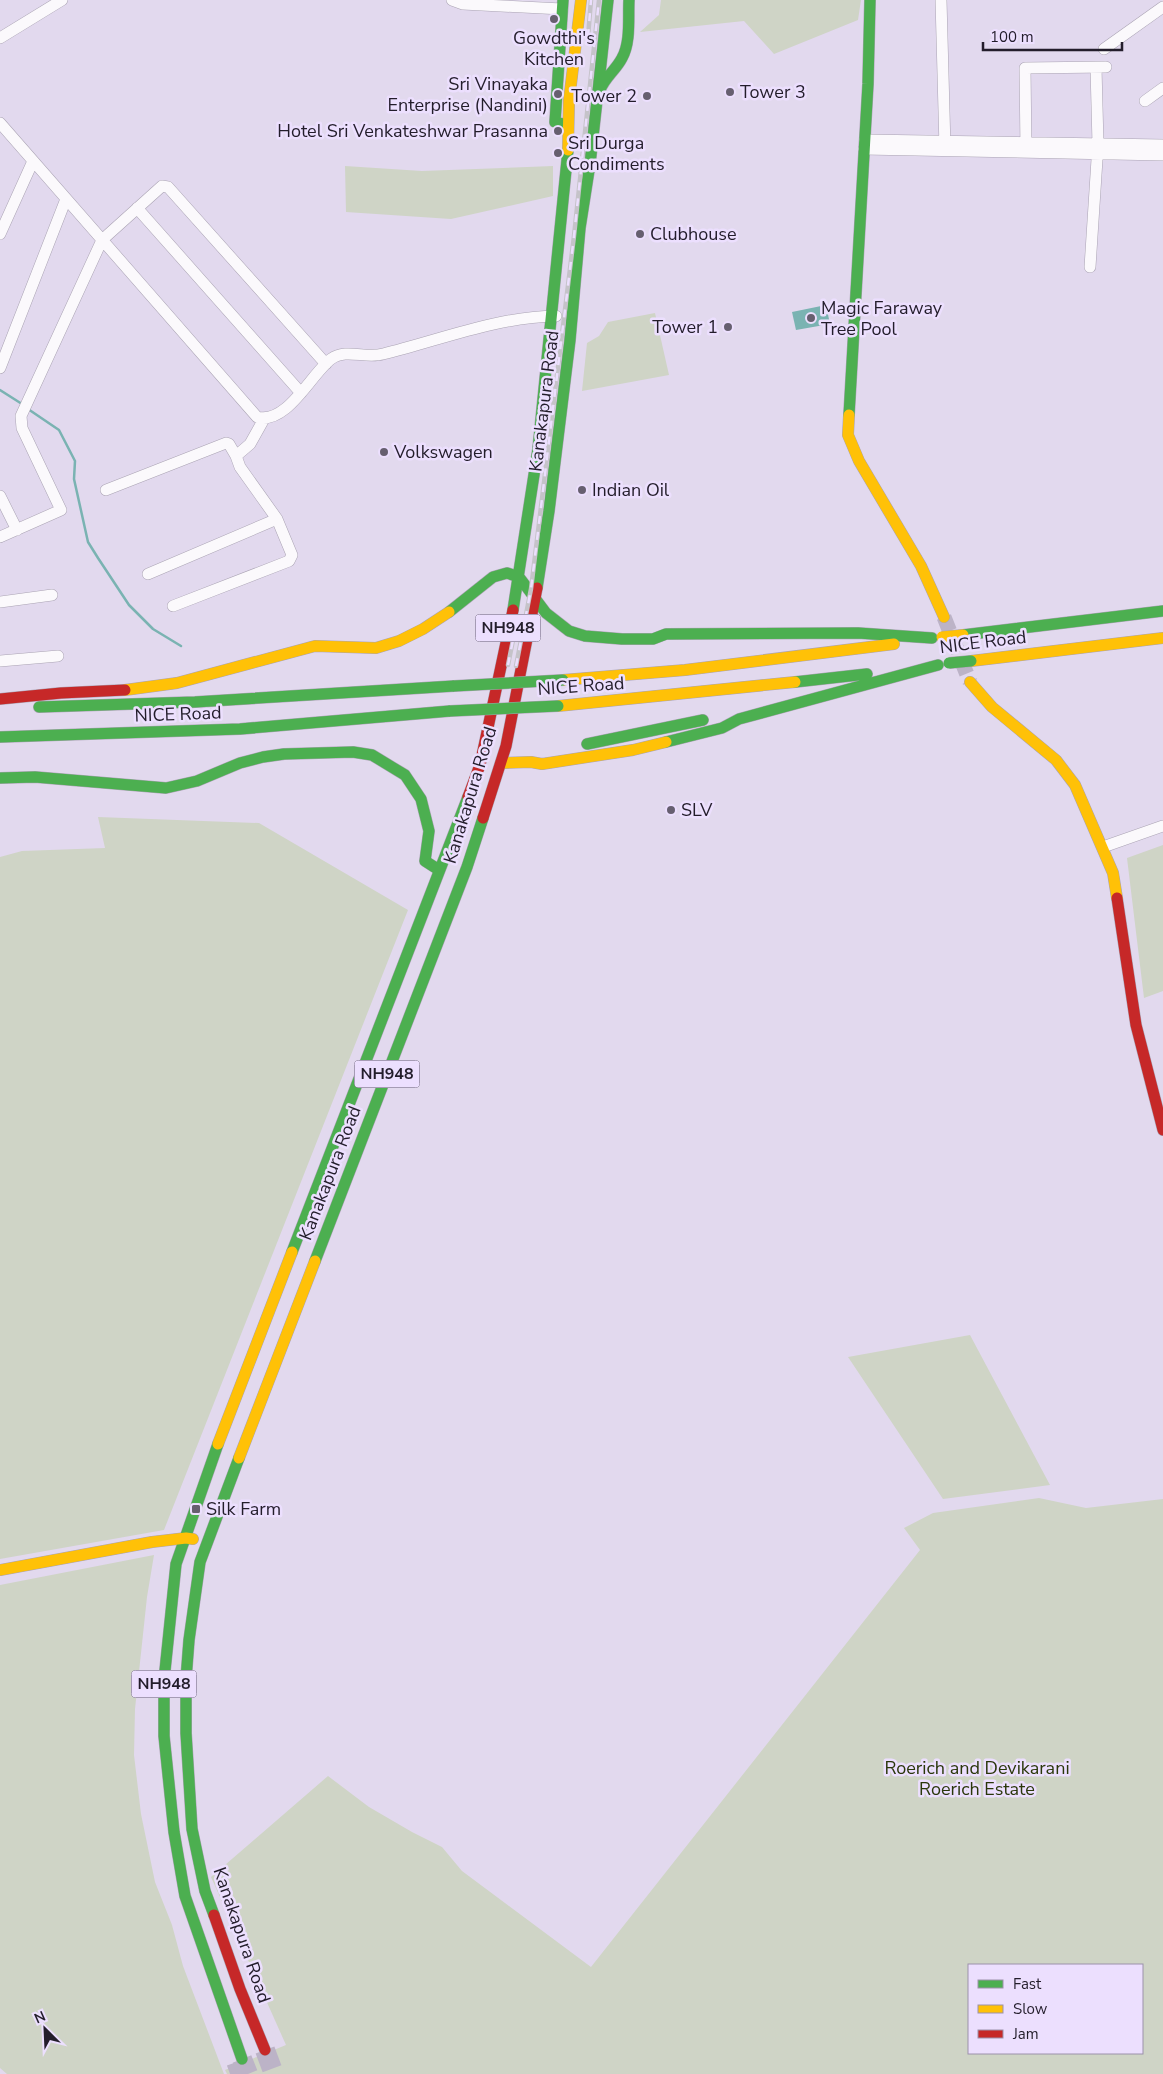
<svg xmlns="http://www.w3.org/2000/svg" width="1163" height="2074" viewBox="0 0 1163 2074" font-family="'Nunito Sans',sans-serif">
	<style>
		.green { fill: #cfd4c6; fill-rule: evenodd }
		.water { fill: #7ab3b2 }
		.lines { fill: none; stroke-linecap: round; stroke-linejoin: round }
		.stream { stroke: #7ab3b2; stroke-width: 2.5 }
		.secondary-tunnel { stroke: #bcb3c7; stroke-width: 15; stroke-dasharray: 15 8; stroke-linecap: butt }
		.highway-tunnel { stroke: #bcb3c7; stroke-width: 20; stroke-dasharray: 20 10; stroke-linecap: butt }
		.street-casing { stroke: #aaa3b3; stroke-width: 12 }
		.fast-casing { stroke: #aaa3b3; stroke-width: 12 }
		.slow-casing { stroke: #aaa3b3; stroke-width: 12 }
		.jam-casing { stroke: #aaa3b3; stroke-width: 12 }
		.street { stroke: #fbf9fc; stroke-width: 11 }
		.fast { stroke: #4caf50; stroke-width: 11 }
		.slow { stroke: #ffc107; stroke-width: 11 }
		.jam { stroke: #c62828; stroke-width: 11 }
		.rail-casing { stroke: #c5c3c9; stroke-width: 4.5 }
		.rail { stroke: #ecdffe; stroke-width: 2.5; stroke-dasharray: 8; stroke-linecap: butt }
		.fast-bridge-casing { stroke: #aaa3b3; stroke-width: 12; stroke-linecap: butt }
		.slow-bridge-casing { stroke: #aaa3b3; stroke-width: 12; stroke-linecap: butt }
		.fast-bridge { stroke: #4caf50; stroke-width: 11 }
		.slow-bridge { stroke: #ffc107; stroke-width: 11 }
		.poi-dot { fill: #665f6f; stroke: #ecdffe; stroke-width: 2 }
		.labels { text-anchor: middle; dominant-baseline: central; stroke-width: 5; stroke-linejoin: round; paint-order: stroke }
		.shield { fill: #ecdffe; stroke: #5f576a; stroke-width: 1 }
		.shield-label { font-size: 16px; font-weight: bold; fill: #231d2b }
		.poi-label { font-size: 18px; fill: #231d2b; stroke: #ecdffe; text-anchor: start }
		.street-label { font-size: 18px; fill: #231d2b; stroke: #ecdffe }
		.park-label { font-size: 18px; fill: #2a370a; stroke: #ecdffe }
	</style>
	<rect width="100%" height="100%" fill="#e2d9ee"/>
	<path class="green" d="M661,0H861L858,20L774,54L744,21L640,32L659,15Z
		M345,166L422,171L553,166V196L451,219L346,212Z
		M655,313L669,375L582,391L587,343L599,336L608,322Z
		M98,817L259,823L408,910L164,1530L0,1559V857L22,851L105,848Z
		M1163,845V991L1144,998L1127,858Z
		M970,1335L1050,1485L943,1499L848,1357Z
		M1039,1498L1086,1508L1163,1499V2074H227L225,2070L286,2045L211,1877L328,1776L369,1807L412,1832L442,1847L462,1871L591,1967L920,1550L904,1528L933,1513ZM969,1965H1142V2053H969Z
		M154,1555L147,1597L135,1709L134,1755L141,1814L155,1882L172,1925L183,1966L224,2074H7L0,2068V1585Z"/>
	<path class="water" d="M826,305L830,324L796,330L792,312Z"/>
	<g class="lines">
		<path class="stream" d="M0,390L22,404
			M28,409L59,430L75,461L74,479L88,542L98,558L129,605L153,629L181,646"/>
		<path class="secondary-tunnel" d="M944,617L970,682
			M234,2063L238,2074"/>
		<path class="highway-tunnel" d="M265,2050L274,2074
			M242,2059L248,2074"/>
		<defs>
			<path id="street" d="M452,0L463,4L562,9
				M941,0L945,148
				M0,38L62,0
				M1104,49L1163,7
				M1145,101L1163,88
				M0,123L257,417C287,425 311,374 331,359C346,348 366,359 383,354C440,340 496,317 556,316
				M865,140L1163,145
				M864,149L1163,155
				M1026,150L1025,68L1106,67
				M137,208L301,393
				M0,234L33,161
				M1090,267L1098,144L1096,68
				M0,368L66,199
				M106,490L226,443L229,444L236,456
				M0,496L17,530
				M0,537L61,510L22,428L21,416L102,240L162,186L168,187L326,364
				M148,574L277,519
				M0,602L52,595
				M173,606L289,561L292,555L277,519L240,467L236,456L250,444L264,419
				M0,661L58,656
				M1103,847L1163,826"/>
			<path id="fast" d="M563,0L555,122L568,125
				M600,90C605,77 616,70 622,58C631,42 628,18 629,0
				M849,415L868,84L870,0
				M537,588L549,511L570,340L580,228L590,164L608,0
				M513,610L538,449L568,150
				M449,612L493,577L507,573L519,577L546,613L569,631L585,636L622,639H653L666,634L858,633L932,638
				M963,635L1163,611
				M795,682L867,674
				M39,707L195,702L454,686
				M0,737L240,729L450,711
				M666,742L722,728L739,719L938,665
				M587,744L703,720
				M0,778L35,777L166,788L197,781L240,763L263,757L284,754L353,752L372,755L405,775L421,799L429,831L425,861L439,870
				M292,1252L468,797
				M315,1261L467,867L483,818
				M218,1444L176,1564L164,1680V1736L174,1832L185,1896L242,2059
				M214,1915L205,1891L192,1829L186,1733V1679L189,1640L200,1562L239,1458"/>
			<path id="slow" d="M568,150L569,101L581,0
				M849,415L848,435L859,461L921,566L944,617
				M971,661L1163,638
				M563,680L685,670L894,644
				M970,682L992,707L1056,760L1075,785L1113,873L1117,898
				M125,690L177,683L315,646L376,648L399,641L423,629L449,612
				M558,706L795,682
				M501,763L531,762L542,764L633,750L666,742
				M218,1444L292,1252
				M239,1458L315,1261
				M0,1570L152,1542L186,1538L193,1539"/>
			<path id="jam" d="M0,699L61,693L125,690
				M468,797L480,765L513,610
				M483,818L506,746L537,588
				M1117,898L1136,1025L1163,1130
				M214,1915L240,1989L265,2050"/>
		</defs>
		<use href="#street" class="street-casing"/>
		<use href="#fast" class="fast-casing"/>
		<use href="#slow" class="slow-casing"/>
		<use href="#jam" class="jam-casing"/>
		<use href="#street" class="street"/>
		<use href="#fast" class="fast"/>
		<use href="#slow" class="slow"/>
		<use href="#jam" class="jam"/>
		<defs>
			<path id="rail" d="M588,37L591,0
				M508,665L516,625
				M516,666L531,589L574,236L599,0"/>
		</defs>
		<use href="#rail" class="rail-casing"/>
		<use href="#rail" class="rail"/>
		<defs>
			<path id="fast-bridge" d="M949,663L971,661
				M454,686L563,680
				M450,711L558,706"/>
			<path id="slow-bridge" d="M942,637L963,635"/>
		</defs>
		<use href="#fast-bridge" class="fast-bridge-casing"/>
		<use href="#slow-bridge" class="slow-bridge-casing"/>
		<use href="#fast-bridge" class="fast-bridge"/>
		<use href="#slow-bridge" class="slow-bridge"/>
	</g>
	<g class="poi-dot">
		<circle cx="554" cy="19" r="5"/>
		<circle cx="730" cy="92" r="5"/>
		<circle cx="558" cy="94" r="5"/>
		<circle cx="647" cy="96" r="5"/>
		<circle cx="558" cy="131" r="5"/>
		<circle cx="558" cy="153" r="5"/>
		<circle cx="640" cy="234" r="5"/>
		<circle cx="811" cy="318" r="5"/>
		<circle cx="728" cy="327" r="5"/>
		<circle cx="384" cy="452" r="5"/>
		<circle cx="582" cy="490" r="5"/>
		<circle cx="671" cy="810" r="5"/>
		<rect x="191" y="1504" width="10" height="10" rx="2.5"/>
	</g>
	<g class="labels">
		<g class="shield">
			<rect x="475.5" y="614.5" width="65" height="27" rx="4"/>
			<rect x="354.5" y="1060.5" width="65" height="27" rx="4"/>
			<rect x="131.5" y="1670.5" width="65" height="27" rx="4"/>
		</g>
		<g class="shield-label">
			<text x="508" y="628">NH948</text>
			<text x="387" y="1074">NH948</text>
			<text x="164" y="1684">NH948</text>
		</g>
		<g class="poi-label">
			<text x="554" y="38" text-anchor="middle">Gowdthi's<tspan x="554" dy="21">Kitchen</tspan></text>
			<text x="548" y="84" text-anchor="end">Sri Vinayaka<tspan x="548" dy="21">Enterprise (Nandini)</tspan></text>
			<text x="740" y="92">Tower 3</text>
			<text x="637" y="96" text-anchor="end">Tower 2</text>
			<text x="548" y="131" text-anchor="end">Hotel Sri Venkateshwar Prasanna</text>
			<text x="568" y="143">Sri Durga<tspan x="568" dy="21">Condiments</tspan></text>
			<text x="650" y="234">Clubhouse</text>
			<text x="821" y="308">Magic Faraway<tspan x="821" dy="21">Tree Pool</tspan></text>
			<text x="718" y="327" text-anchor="end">Tower 1</text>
			<text x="394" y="452">Volkswagen</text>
			<text x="592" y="490">Indian Oil</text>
			<text x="681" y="810">SLV</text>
			<text x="206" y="1509">Silk Farm</text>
		</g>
		<g class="street-label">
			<text transform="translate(544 401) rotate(-83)">Kanakapura Road</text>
			<text transform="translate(983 642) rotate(-7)">NICE Road</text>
			<text transform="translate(581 686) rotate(-4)">NICE Road</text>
			<text transform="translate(178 714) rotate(-2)">NICE Road</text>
			<text transform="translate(470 795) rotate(-73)">Kanakapura Road</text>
			<text transform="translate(330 1173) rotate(-69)">Kanakapura Road</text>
			<text transform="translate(242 1935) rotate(71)">Kanakapura Road</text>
		</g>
		<g class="park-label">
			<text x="977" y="1768">Roerich and Devikarani<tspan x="977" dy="21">Roerich Estate</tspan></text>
		</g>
	</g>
	<rect x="968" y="1964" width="175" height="90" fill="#ecdffe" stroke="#9c91aa"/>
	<rect x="978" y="1980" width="25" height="8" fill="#4caf50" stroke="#9c91aa"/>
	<text x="1013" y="1989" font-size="15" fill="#231d2b">Fast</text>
	<rect x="978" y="2005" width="25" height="8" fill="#ffc107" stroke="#9c91aa"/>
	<text x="1013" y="2014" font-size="15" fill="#231d2b">Slow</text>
	<rect x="978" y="2030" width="25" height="8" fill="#c62828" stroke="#9c91aa"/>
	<text x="1013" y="2039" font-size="15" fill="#231d2b">Jam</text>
	<g transform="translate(45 2029) rotate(336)" stroke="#ecdffe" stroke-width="4" paint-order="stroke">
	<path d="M0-4L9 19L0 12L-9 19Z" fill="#231d2b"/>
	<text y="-8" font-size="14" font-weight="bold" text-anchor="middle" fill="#231d2b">N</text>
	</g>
	<path d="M983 42v8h139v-8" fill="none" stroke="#231d2b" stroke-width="2.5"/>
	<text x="990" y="42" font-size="15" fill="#231d2b" stroke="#ecdffe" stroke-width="4" paint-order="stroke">100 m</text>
</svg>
